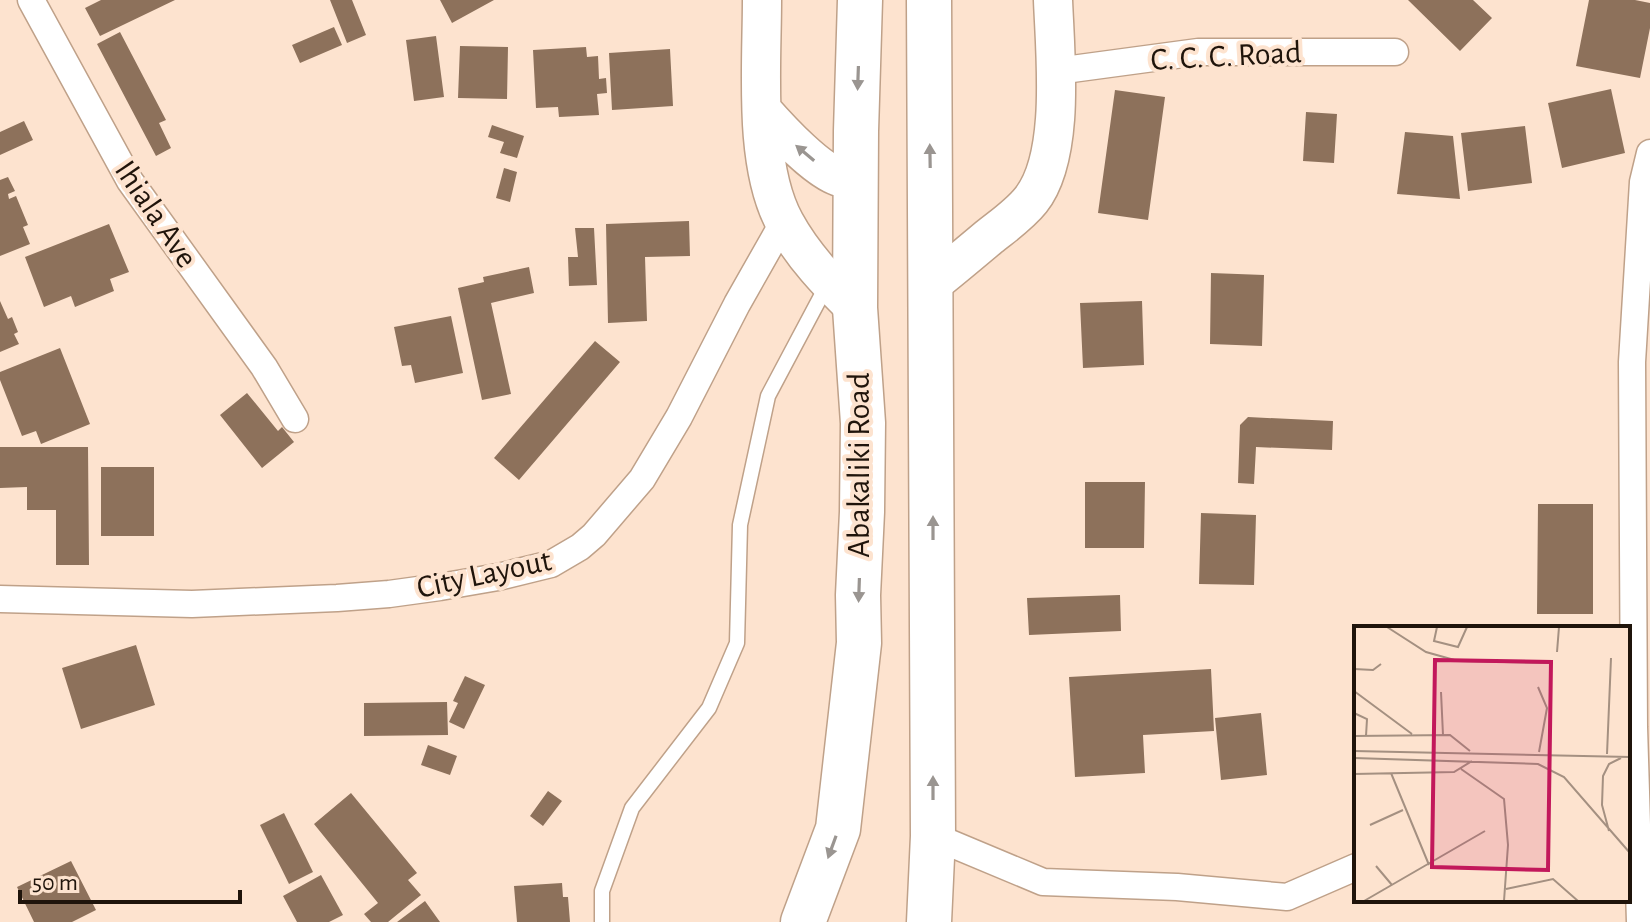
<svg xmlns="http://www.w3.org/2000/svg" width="1650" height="922" viewBox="0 0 1650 922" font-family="'Alegreya Sans',sans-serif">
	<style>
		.building { fill: #8d715b }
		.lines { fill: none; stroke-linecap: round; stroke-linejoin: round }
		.lane-casing { stroke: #bfa189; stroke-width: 17 }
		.street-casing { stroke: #bfa189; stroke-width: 29 }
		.secondary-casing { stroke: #bfa189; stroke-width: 41 }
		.highway-casing { stroke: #bfa189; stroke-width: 47 }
		.lane { stroke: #fff; stroke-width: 14 }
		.street { stroke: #fff; stroke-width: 26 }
		.secondary { stroke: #fff; stroke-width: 38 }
		.highway { stroke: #fff; stroke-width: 44 }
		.oneway { fill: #9a9591 }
		.labels { text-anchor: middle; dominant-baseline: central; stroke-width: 8; stroke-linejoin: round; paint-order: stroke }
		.street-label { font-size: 32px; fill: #1f140b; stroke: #fde3cf }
		.inset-road { fill: none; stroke: #a49081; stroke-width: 2 }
		.view { fill: #c2185b; fill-opacity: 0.15; stroke: #c2185b; stroke-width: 4 }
		.inset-edge { fill: none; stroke: #1f140b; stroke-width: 4 }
	</style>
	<rect width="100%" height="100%" fill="#fde3cf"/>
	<path class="building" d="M101,0H175L100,36L85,8Z
		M330,0H352L366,35L347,43Z
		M440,0H494L452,23Z
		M1408,0H1473L1492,18L1460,51Z
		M1589,0H1635L1650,3V28L1640,78L1576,66Z
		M334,27L342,45L300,63L292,45Z
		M120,32L166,120L159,123L171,148L156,156L97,44Z
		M436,36L444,97L414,101L406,40Z
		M460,46L508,47L507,99L458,98Z
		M586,47L587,57L598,56L599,79L606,78L607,93L597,94L599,115L559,117L558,107L536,108L533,50Z
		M670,49L673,106L612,110L609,53Z
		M1611,89L1625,153L1562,168L1548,103Z
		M1115,90L1165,97L1148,220L1098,213Z
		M1306,112L1337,114L1334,163L1303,161Z
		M24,121L33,140L0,155V132Z
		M492,125L524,136L517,158L500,153L504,142L488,137Z
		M1525,126L1532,183L1468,191L1461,133Z
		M1405,132L1453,136L1460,199L1397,194Z
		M504,168L517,172L510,202L496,198Z
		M8,177L15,191L8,194L9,199L16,196L28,225L23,227L30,244L0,256V180Z
		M689,221L690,256L645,257L647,321L608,323L606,224Z
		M109,224L129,272L110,279L114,291L75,307L71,296L44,307L25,257Z
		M575,228H594L597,285L569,286L568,257H578Z
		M529,267L534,293L491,303L511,394L482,400L458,288L484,282L483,277Z
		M1211,273L1264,275L1262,346L1210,344Z
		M0,301L8,319L12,317L18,332L14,334L19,344L0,352Z
		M1142,301L1144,365L1083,368L1080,303Z
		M451,316L463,373L415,383L411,365L402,366L394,327Z
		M595,341L620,362L519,480L494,458Z
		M60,348L90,424L41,444L36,431L22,436L0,380V372Z
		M247,393L278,431L282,427L294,442L262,468L220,415Z
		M1248,417L1333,421L1332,450L1256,447L1254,484L1238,483L1240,425Z
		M0,447H88L89,565H56V510H27V487L0,488Z
		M101,467H154V536H101Z
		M1085,482H1145L1144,548H1085Z
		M1538,504H1593V614H1537Z
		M1201,513L1256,515L1254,585L1199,584Z
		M1120,595L1121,631L1029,635L1027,598Z
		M136,645L155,705L81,729L62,668Z
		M1211,669L1214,731L1143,735L1145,773L1075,777L1069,677Z
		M465,676L485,685L464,729L449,722L458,703L453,701Z
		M447,702L448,735L364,736V703Z
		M1261,713L1267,775L1221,780L1215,718Z
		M428,745L457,756L450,775L421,765Z
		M548,791L562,801L543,826L530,816Z
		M351,793L417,873L408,880L421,895L388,922H371L364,914L378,903L314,824Z
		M284,813L313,872L289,884L260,825Z
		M71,861L96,910L72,922H34L17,887Z
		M321,875L343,915L329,922H297L283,896Z
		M562,883L563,897H568L570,922H517L514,886Z
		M425,901L440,922H397Z"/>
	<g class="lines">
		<defs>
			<path id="lane" d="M602,922V891L632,808L709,708L737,643L740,525L768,396L828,283"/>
			<path id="street" d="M31,0L130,181L264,367L295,419
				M1057,71L1198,52H1395
				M0,599L192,604L337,598L389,594L440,587L498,577L551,564L580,547L594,535L642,479L679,417L737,304L784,221
				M933,836L1043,882L1177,887L1287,897L1356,867
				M1640,922L1634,727L1632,362L1643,182L1650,153"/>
			<path id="secondary" d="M762,0C762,67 753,165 785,223C803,256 829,283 855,308
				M762,110C777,127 822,177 844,178C849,179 853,177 857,176
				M932,284C951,269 970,253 989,237C1004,225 1019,215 1031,200C1066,156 1055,54 1053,0"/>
			<path id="highway" d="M803,922L838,829L859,643L858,595L862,512L863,423L855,308L856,131L860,0
				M929,922L933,836L929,0"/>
		</defs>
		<use href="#lane" class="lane-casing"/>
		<use href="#street" class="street-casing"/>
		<use href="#secondary" class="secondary-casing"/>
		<use href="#highway" class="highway-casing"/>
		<use href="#lane" class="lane"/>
		<use href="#street" class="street"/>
		<use href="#secondary" class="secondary"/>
		<use href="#highway" class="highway"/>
	</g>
	<defs><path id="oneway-solid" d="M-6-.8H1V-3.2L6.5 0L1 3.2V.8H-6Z" transform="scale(2)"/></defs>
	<g class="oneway">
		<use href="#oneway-solid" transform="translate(858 78) rotate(92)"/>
		<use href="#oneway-solid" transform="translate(805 153) rotate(-140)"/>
		<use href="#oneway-solid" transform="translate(930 156) rotate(-91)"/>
		<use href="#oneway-solid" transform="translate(933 528) rotate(-90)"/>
		<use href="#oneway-solid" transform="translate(859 590) rotate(92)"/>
		<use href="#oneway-solid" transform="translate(933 788) rotate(-90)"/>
		<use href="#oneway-solid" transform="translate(832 847) rotate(110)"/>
	</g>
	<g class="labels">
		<g class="street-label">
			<text transform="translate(1226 56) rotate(-3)">C. C. C. Road</text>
			<text transform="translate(156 214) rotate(56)">Ihiala Ave</text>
			<text transform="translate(859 465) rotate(-90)">Abakaliki Road</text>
			<text transform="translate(484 574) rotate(-12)">City Layout</text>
		</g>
	</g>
	<g transform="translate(1354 626)">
		<rect width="276" height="276" fill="#fde3cf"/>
		<path class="inset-road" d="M33,1L72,26L104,35L199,37M83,1L80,15L104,21L113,1M203,26L205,1M0,43L19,44L27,38M184,61L193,82L185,126M0,65L58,108M87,66L89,109M0,87L13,93L12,110M0,110L96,109L116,125M0,125L276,131M253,128L257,32M0,132L184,138L210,151L276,227M107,143L150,173L154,219L150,275M37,147L75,239M0,148L100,146L118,135M16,199L49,184M255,205L248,179L249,150L255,138L267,132M22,240L38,259M152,263L199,253L224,275M10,275L131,205"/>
		<path class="view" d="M81,34L197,36L194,244L78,241Z"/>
		<rect width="276" height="276" class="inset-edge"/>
	</g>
	<path d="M20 890v12h220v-12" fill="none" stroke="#1f140b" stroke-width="4"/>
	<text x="32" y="890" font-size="24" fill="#1f140b" stroke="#fde3cf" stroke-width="6" paint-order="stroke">50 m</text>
</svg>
